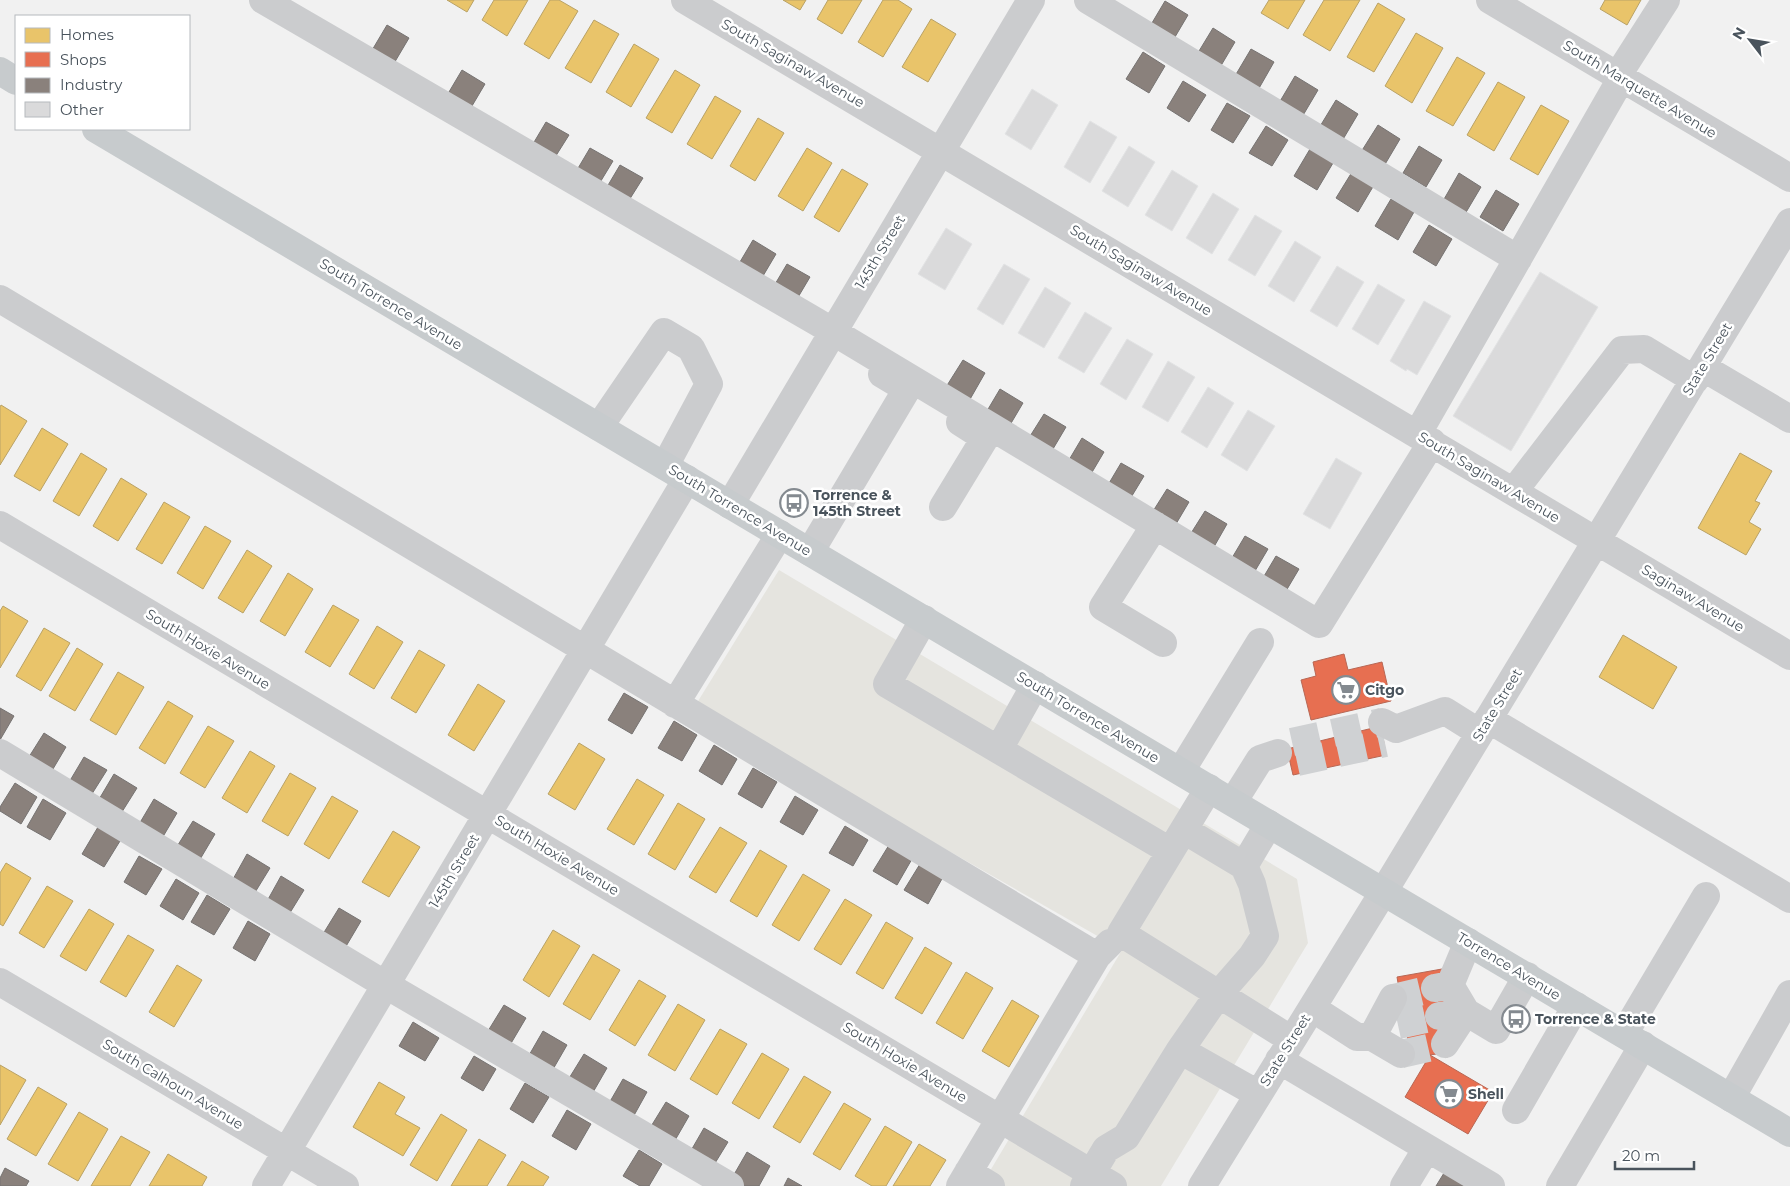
<svg xmlns="http://www.w3.org/2000/svg" width="1790" height="1186" viewBox="0 0 1790 1186" font-family="Montserrat,sans-serif">
	<style>
		.commercial { fill: #e5e4df }
		.homes { fill: #e9c46a; stroke: #b9a266 }
		.shops { fill: #e76f51; stroke: #b86754 }
		.industry { fill: #8a817c; stroke: #767372 }
		.building { fill: #dadadb; stroke: #e2e3e4 }
		.lines { fill: none; stroke-linecap: round; stroke-linejoin: round }
		.minor-tunnel { stroke: #cfd1d3; stroke-width: 28; stroke-dasharray: 28 14; stroke-linecap: butt }
		.minor { stroke: #cbccce; stroke-width: 28 }
		.major { stroke: #c7cbcd; stroke-width: 28 }
		.labels { text-anchor: middle; dominant-baseline: central; stroke-width: 5; stroke-linejoin: round; paint-order: stroke }
		.street-label { font-size: 14px; fill: #49535c; stroke: #fff }
		.poi-label { font-size: 14px; font-weight: bold; fill: #49535c; stroke: #fff; text-anchor: start }
	</style>
	<rect width="100%" height="100%" fill="#f1f1f1"/>
	<path class="commercial" d="M779,570L1297,879L1308,943L1161,1186H981L1122,950L695,706Z"/>
	<path class="homes" d="M447,0H474L467,12Z
		M494,0H528L507,36L482,20Z
		M550,0H559L578,11L549,59L524,44Z
		M783,0H806L800,10Z
		M828,0H862L842,34L817,19Z
		M883,0H898L912,9L883,57L858,42Z
		M1269,0H1305L1288,29L1261,13Z
		M1324,0H1360L1330,51L1303,35Z
		M1605,0H1641L1627,25L1600,9Z
		M1378,3L1405,19L1374,72L1347,57Z
		M931,19L956,34L928,82L902,67Z
		M594,20L619,34L591,83L565,68Z
		M1416,33L1443,48L1412,103L1385,86Z
		M634,44L659,59L631,107L606,92Z
		M1457,57L1485,73L1453,126L1426,111Z
		M675,70L700,85L672,133L646,118Z
		M1498,82L1525,97L1494,151L1467,135Z
		M715,96L741,111L712,159L687,144Z
		M1541,105L1569,121L1538,175L1510,159Z
		M758,118L784,133L755,181L730,166Z
		M807,148L832,163L803,211L778,196Z
		M842,169L868,184L839,232L814,217Z
		M1,405L27,421L0,465V407Z
		M42,428L68,444L40,491L14,476Z
		M81,453L107,469L79,516L53,501Z
		M1740,453L1772,471L1755,501L1760,503L1749,522L1761,529L1746,555L1698,528Z
		M121,478L147,494L118,541L93,526Z
		M164,502L190,517L162,564L136,549Z
		M205,526L231,541L203,589L177,573Z
		M247,550L272,566L243,613L218,598Z
		M288,573L313,589L285,636L260,621Z
		M333,605L359,620L330,667L305,652Z
		M3,606L28,621L0,668V611Z
		M377,626L403,642L374,689L349,674Z
		M44,628L70,643L41,691L16,676Z
		M1623,635L1677,667L1653,709L1599,677Z
		M77,648L103,664L75,711L49,696Z
		M419,650L445,665L416,713L391,698Z
		M118,672L144,687L116,735L90,720Z
		M478,684L505,701L474,751L448,735Z
		M168,701L193,716L165,764L139,748Z
		M208,726L234,741L205,788L180,773Z
		M579,743L605,759L575,810L548,794Z
		M250,751L275,766L247,813L222,798Z
		M290,773L316,788L288,836L262,821Z
		M637,779L664,795L634,845L607,829Z
		M332,796L358,811L329,859L304,844Z
		M678,803L705,819L675,870L648,854Z
		M720,827L747,843L716,893L689,877Z
		M393,831L420,847L389,897L362,882Z
		M760,850L787,866L757,917L730,901Z
		M6,863L31,878L3,926L0,924V873Z
		M803,874L830,890L799,941L772,925Z
		M47,886L73,901L44,948L19,933Z
		M845,899L872,915L841,965L814,949Z
		M89,909L114,924L86,971L60,956Z
		M886,922L913,938L883,989L856,973Z
		M553,930L580,946L549,997L523,980Z
		M128,935L154,950L126,997L100,982Z
		M925,947L952,963L922,1014L895,998Z
		M593,954L620,970L590,1020L563,1004Z
		M177,965L202,980L174,1027L149,1012Z
		M966,972L993,988L963,1039L936,1023Z
		M639,980L666,996L635,1046L609,1030Z
		M1012,1000L1039,1016L1009,1067L982,1051Z
		M678,1004L705,1020L675,1071L648,1055Z
		M720,1029L747,1044L717,1095L690,1079Z
		M762,1053L789,1069L759,1119L732,1103Z
		M0,1065L26,1080L0,1125Z
		M804,1076L831,1092L800,1143L773,1127Z
		M379,1082L405,1097L395,1114L420,1128L403,1156L353,1127Z
		M38,1087L67,1104L36,1156L7,1139Z
		M844,1103L871,1119L840,1170L813,1154Z
		M79,1112L108,1129L78,1181L48,1164Z
		M441,1114L467,1130L437,1181L410,1165Z
		M885,1126L912,1142L886,1186H872L855,1176Z
		M121,1136L150,1152L130,1186H91Z
		M479,1139L506,1155L487,1186H451Z
		M919,1144L946,1160L930,1186H893Z
		M168,1154L207,1177L202,1186H149Z
		M522,1161L549,1177L543,1186H507Z"/>
	<path class="shops" d="M1344,654L1348,670L1382,662L1391,701L1311,720L1301,680L1316,676L1313,662Z
		M1381,726L1386,755L1293,775L1287,749Z
		M1442,969L1455,1051L1411,1058L1397,977Z
		M1430,1055L1493,1092L1468,1134L1405,1097Z"/>
	<path class="industry" d="M1165,1L1188,15L1172,42L1149,28Z
		M387,25L409,38L393,65L371,52Z
		M1213,28L1235,42L1219,69L1196,56Z
		M1251,49L1274,62L1258,90L1235,76Z
		M1143,52L1165,66L1149,93L1126,79Z
		M462,70L485,84L469,111L446,97Z
		M1295,76L1318,90L1302,117L1279,103Z
		M1183,81L1206,95L1189,122L1167,108Z
		M1336,100L1358,114L1342,141L1319,128Z
		M1227,103L1250,116L1233,143L1211,130Z
		M546,122L569,135L552,162L530,149Z
		M1378,125L1400,139L1384,166L1361,152Z
		M1266,126L1288,140L1272,166L1249,153Z
		M1419,146L1442,160L1426,187L1403,173Z
		M590,148L613,161L596,189L574,175Z
		M1310,149L1333,163L1317,190L1294,176Z
		M620,165L643,178L626,205L604,192Z
		M1352,172L1374,185L1358,212L1336,198Z
		M1459,173L1481,187L1465,214L1443,201Z
		M1496,190L1519,204L1503,231L1480,217Z
		M1391,199L1414,212L1398,240L1375,226Z
		M1429,225L1452,239L1436,266L1413,252Z
		M753,240L776,254L760,281L737,267Z
		M787,264L810,277L794,304L771,291Z
		M963,360L985,373L969,401L946,387Z
		M1000,389L1023,403L1007,430L984,416Z
		M1044,414L1066,427L1050,454L1027,441Z
		M1082,438L1104,452L1088,479L1066,465Z
		M1121,463L1144,476L1127,504L1105,490Z
		M1167,489L1189,502L1173,529L1150,516Z
		M1205,511L1227,524L1211,552L1188,538Z
		M1245,536L1268,549L1252,576L1229,563Z
		M1276,556L1299,569L1283,596L1260,583Z
		M624,693L648,707L632,734L608,720Z
		M0,708L14,716L0,740Z
		M674,721L697,735L682,761L658,748Z
		M44,733L66,747L50,774L27,760Z
		M714,745L737,759L722,785L699,771Z
		M84,757L107,770L90,797L68,784Z
		M753,768L777,782L762,808L738,794Z
		M114,774L137,788L120,815L98,801Z
		M15,783L37,797L21,824L0,811V807Z
		M795,796L818,810L803,835L780,822Z
		M43,799L66,813L50,840L27,827Z
		M154,799L177,813L161,840L138,826Z
		M193,821L215,834L199,861L176,848Z
		M845,826L868,840L853,866L829,853Z
		M98,827L120,841L104,867L82,854Z
		M889,845L912,859L897,885L873,871Z
		M247,854L270,868L254,894L232,881Z
		M139,856L162,869L146,895L124,882Z
		M920,864L943,877L928,904L904,890Z
		M281,876L304,890L288,916L266,903Z
		M176,879L199,893L183,920L160,906Z
		M207,895L230,909L214,935L191,922Z
		M339,908L361,921L345,948L323,934Z
		M248,921L270,934L255,961L233,948Z
		M504,1005L526,1018L510,1045L488,1031Z
		M413,1022L439,1038L425,1061L399,1046Z
		M543,1031L567,1045L552,1071L528,1057Z
		M584,1054L607,1068L592,1094L568,1080Z
		M474,1056L496,1069L483,1091L461,1078Z
		M623,1079L647,1092L632,1119L608,1105Z
		M525,1083L549,1097L533,1123L510,1109Z
		M666,1102L689,1116L674,1142L650,1128Z
		M567,1110L591,1124L576,1150L552,1136Z
		M704,1128L728,1142L712,1168L689,1154Z
		M639,1150L662,1164L649,1186H640L623,1176Z
		M747,1152L770,1166L759,1186H745L732,1178Z
		M5,1168L29,1181L26,1186H0V1178Z
		M1444,1173L1466,1186H1436Z
		M788,1178L802,1186H784Z"/>
	<path class="building" d="M1032,89L1058,105L1031,150L1005,134Z
		M1090,121L1117,137L1090,183L1064,167Z
		M1129,146L1155,162L1128,207L1102,191Z
		M1172,170L1198,186L1172,231L1145,215Z
		M1213,193L1239,209L1212,254L1186,238Z
		M1255,215L1282,231L1255,276L1228,260Z
		M946,228L972,244L945,290L918,274Z
		M1295,241L1321,257L1294,302L1268,286Z
		M1004,264L1030,279L1003,325L977,309Z
		M1337,266L1364,282L1337,327L1310,311Z
		M1540,272L1598,307L1511,451L1453,416Z
		M1378,284L1405,300L1378,345L1352,329Z
		M1045,287L1071,303L1044,348L1018,333Z
		M1424,301L1451,316L1417,375L1407,369L1406,371L1390,361Z
		M1085,312L1112,328L1084,373L1058,358Z
		M1127,339L1153,354L1126,400L1100,384Z
		M1168,361L1195,377L1168,422L1142,407Z
		M1208,387L1234,403L1207,448L1181,432Z
		M1248,410L1275,426L1247,471L1221,455Z
		M1336,458L1362,473L1330,529L1303,514Z"/>
	<g class="lines">
		<path class="minor-tunnel" d="M1292,742L1382,722
			M1297,762L1385,743
			M1393,998L1435,988
			M1398,1025L1439,1016
			M1401,1054L1445,1044"/>
		<path class="minor" d="M263,0L817,322L1319,624L1432,442
			M685,0L1790,656
			M1088,0L1518,259
			M1490,0L1790,178
			M1618,75L1666,0
			M0,299L1097,956
			M1702,367L1790,419
			M599,427L664,332L691,348L709,384L665,466
			M1418,433L1622,77
			M1514,491L1622,350L1644,349L1695,380
			M730,505L1031,0
			M943,507L985,438L960,422
			M0,525L1113,1186
			M1155,525L1103,607L1163,643
			M810,552L907,389L882,374
			M924,619L887,684L1170,851
			M675,704L780,534
			M1488,719L1790,899
			M1382,722L1396,729L1445,711L1480,733
			M999,749L1035,685
			M0,753L386,985L730,1186
			M1181,771L1260,642
			M1209,788L1121,933L1292,1040
			M1233,802L1260,759L1278,753
			M1184,830L1244,866
			M0,982L345,1186
			M1450,985L1468,942
			M1435,988L1450,985L1466,1012L1439,1016
			M1312,1008L1357,1037H1372L1401,1054
			M1624,1034L1706,896
			M1372,1037L1393,998
			M1445,1044L1466,1012L1496,1030L1527,976
			M1180,1050L1218,995L1252,956L1265,936L1252,884L1244,866L1269,824
			M1279,1060L1491,1186
			M1731,1098L1790,994
			M1516,1110L1576,1006
			M968,1172L991,1186
			M266,1186L687,479
			M960,1186L1097,956L1110,943
			M1084,1186L1106,1149L1126,1137L1180,1050L1258,1094
			M1202,1186L1384,891L1790,222
			M1404,1186L1427,1148
			M1560,1186L1643,1045"/>
		<path class="major" d="M0,71L16,81
			M96,129L1790,1133"/>
	</g>
	<defs>
		<symbol id="bus-ring" viewBox="-11 -11 22 22"><circle r="9.5" fill="#fff" stroke="#848a90" stroke-width="1.5"/><path d="M-5-6H5V4H4V6H2V4H-2V6H-4V4H-5ZM-3.5-4V0h7V-4ZM-3.5 1.2v1.5H-2V1.2ZM2 1.2v1.5H3.5V1.2Z" fill="#848a90"/></symbol>
		<symbol id="supermarket-ring" viewBox="-11 -11 22 22"><circle r="9.5" fill="#fff" stroke="#848a90" stroke-width="1.5"/><path d="M-6-5.5h2.5l.6 2H6L4.5 2H-2.5L-4.4-4H-6ZM-1.5 3.2a1.3 1.3 0 1 0 .1 0ZM3 3.2a1.3 1.3 0 1 0 .1 0Z" fill="#848a90"/></symbol>
	</defs>
	<g fill-rule="evenodd">
		<use href="#bus-ring" x="778" y="487" width="32" height="32"/>
		<use href="#supermarket-ring" x="1330" y="674" width="32" height="32"/>
		<use href="#bus-ring" x="1500" y="1003" width="32" height="32"/>
		<use href="#supermarket-ring" x="1433" y="1078" width="32" height="32"/>
	</g>
	<g class="labels">
		<g class="street-label">
			<text transform="translate(793 63) rotate(30)">South Saginaw Avenue</text>
			<text transform="translate(1640 89) rotate(31)">South Marquette Avenue</text>
			<text transform="translate(880 252) rotate(-59)">145th Street</text>
			<text transform="translate(1141 270) rotate(31)">South Saginaw Avenue</text>
			<text transform="translate(391 304) rotate(31)">South Torrence Avenue</text>
			<text transform="translate(1707 359) rotate(-59)">State Street</text>
			<text transform="translate(1489 477) rotate(31)">South Saginaw Avenue</text>
			<text transform="translate(740 510) rotate(31)">South Torrence Avenue</text>
			<text transform="translate(1693 598) rotate(31)">Saginaw Avenue</text>
			<text transform="translate(208 649) rotate(31)">South Hoxie Avenue</text>
			<text transform="translate(1497 705) rotate(-59)">State Street</text>
			<text transform="translate(1088 717) rotate(31)">South Torrence Avenue</text>
			<text transform="translate(557 855) rotate(31)">South Hoxie Avenue</text>
			<text transform="translate(454 871) rotate(-59)">145th Street</text>
			<text transform="translate(1509 966) rotate(31)">Torrence Avenue</text>
			<text transform="translate(1285 1050) rotate(-58)">State Street</text>
			<text transform="translate(905 1062) rotate(31)">South Hoxie Avenue</text>
			<text transform="translate(173 1084) rotate(31)">South Calhoun Avenue</text>
		</g>
		<g class="poi-label">
			<text x="813" y="495">Torrence &amp;<tspan x="813" dy="16">145th Street</tspan></text>
			<text x="1365" y="690">Citgo</text>
			<text x="1535" y="1019">Torrence &amp; State</text>
			<text x="1468" y="1094">Shell</text>
		</g>
	</g>
	<rect x="15" y="15" width="175" height="115" fill="#ffffff" stroke="#b6babe"/>
	<rect x="25" y="28" width="25" height="15" fill="#e9c46a" stroke="#b6babe"/>
	<text x="60" y="40" font-size="15" fill="#49535c">Homes</text>
	<rect x="25" y="52" width="25" height="15" fill="#e76f51" stroke="#b6babe"/>
	<text x="60" y="65" font-size="15" fill="#49535c">Shops</text>
	<rect x="25" y="78" width="25" height="15" fill="#8a817c" stroke="#b6babe"/>
	<text x="60" y="90" font-size="15" fill="#49535c">Industry</text>
	<rect x="25" y="102" width="25" height="15" fill="#dadadb" stroke="#b6babe"/>
	<text x="60" y="115" font-size="15" fill="#49535c">Other</text>
	<g transform="translate(1750 40) rotate(301)" stroke="#ffffff" stroke-width="4" paint-order="stroke">
	<path d="M0-4L9 19L0 12L-9 19Z" fill="#49535c"/>
	<text y="-8" font-size="14" font-weight="bold" text-anchor="middle" fill="#49535c">N</text>
	</g>
	<path d="M1615 1161v8h79v-8" fill="none" stroke="#49535c" stroke-width="2.5"/>
	<text x="1622" y="1161" font-size="15" fill="#49535c" stroke="#ffffff" stroke-width="4" paint-order="stroke">20 m</text>
</svg>
